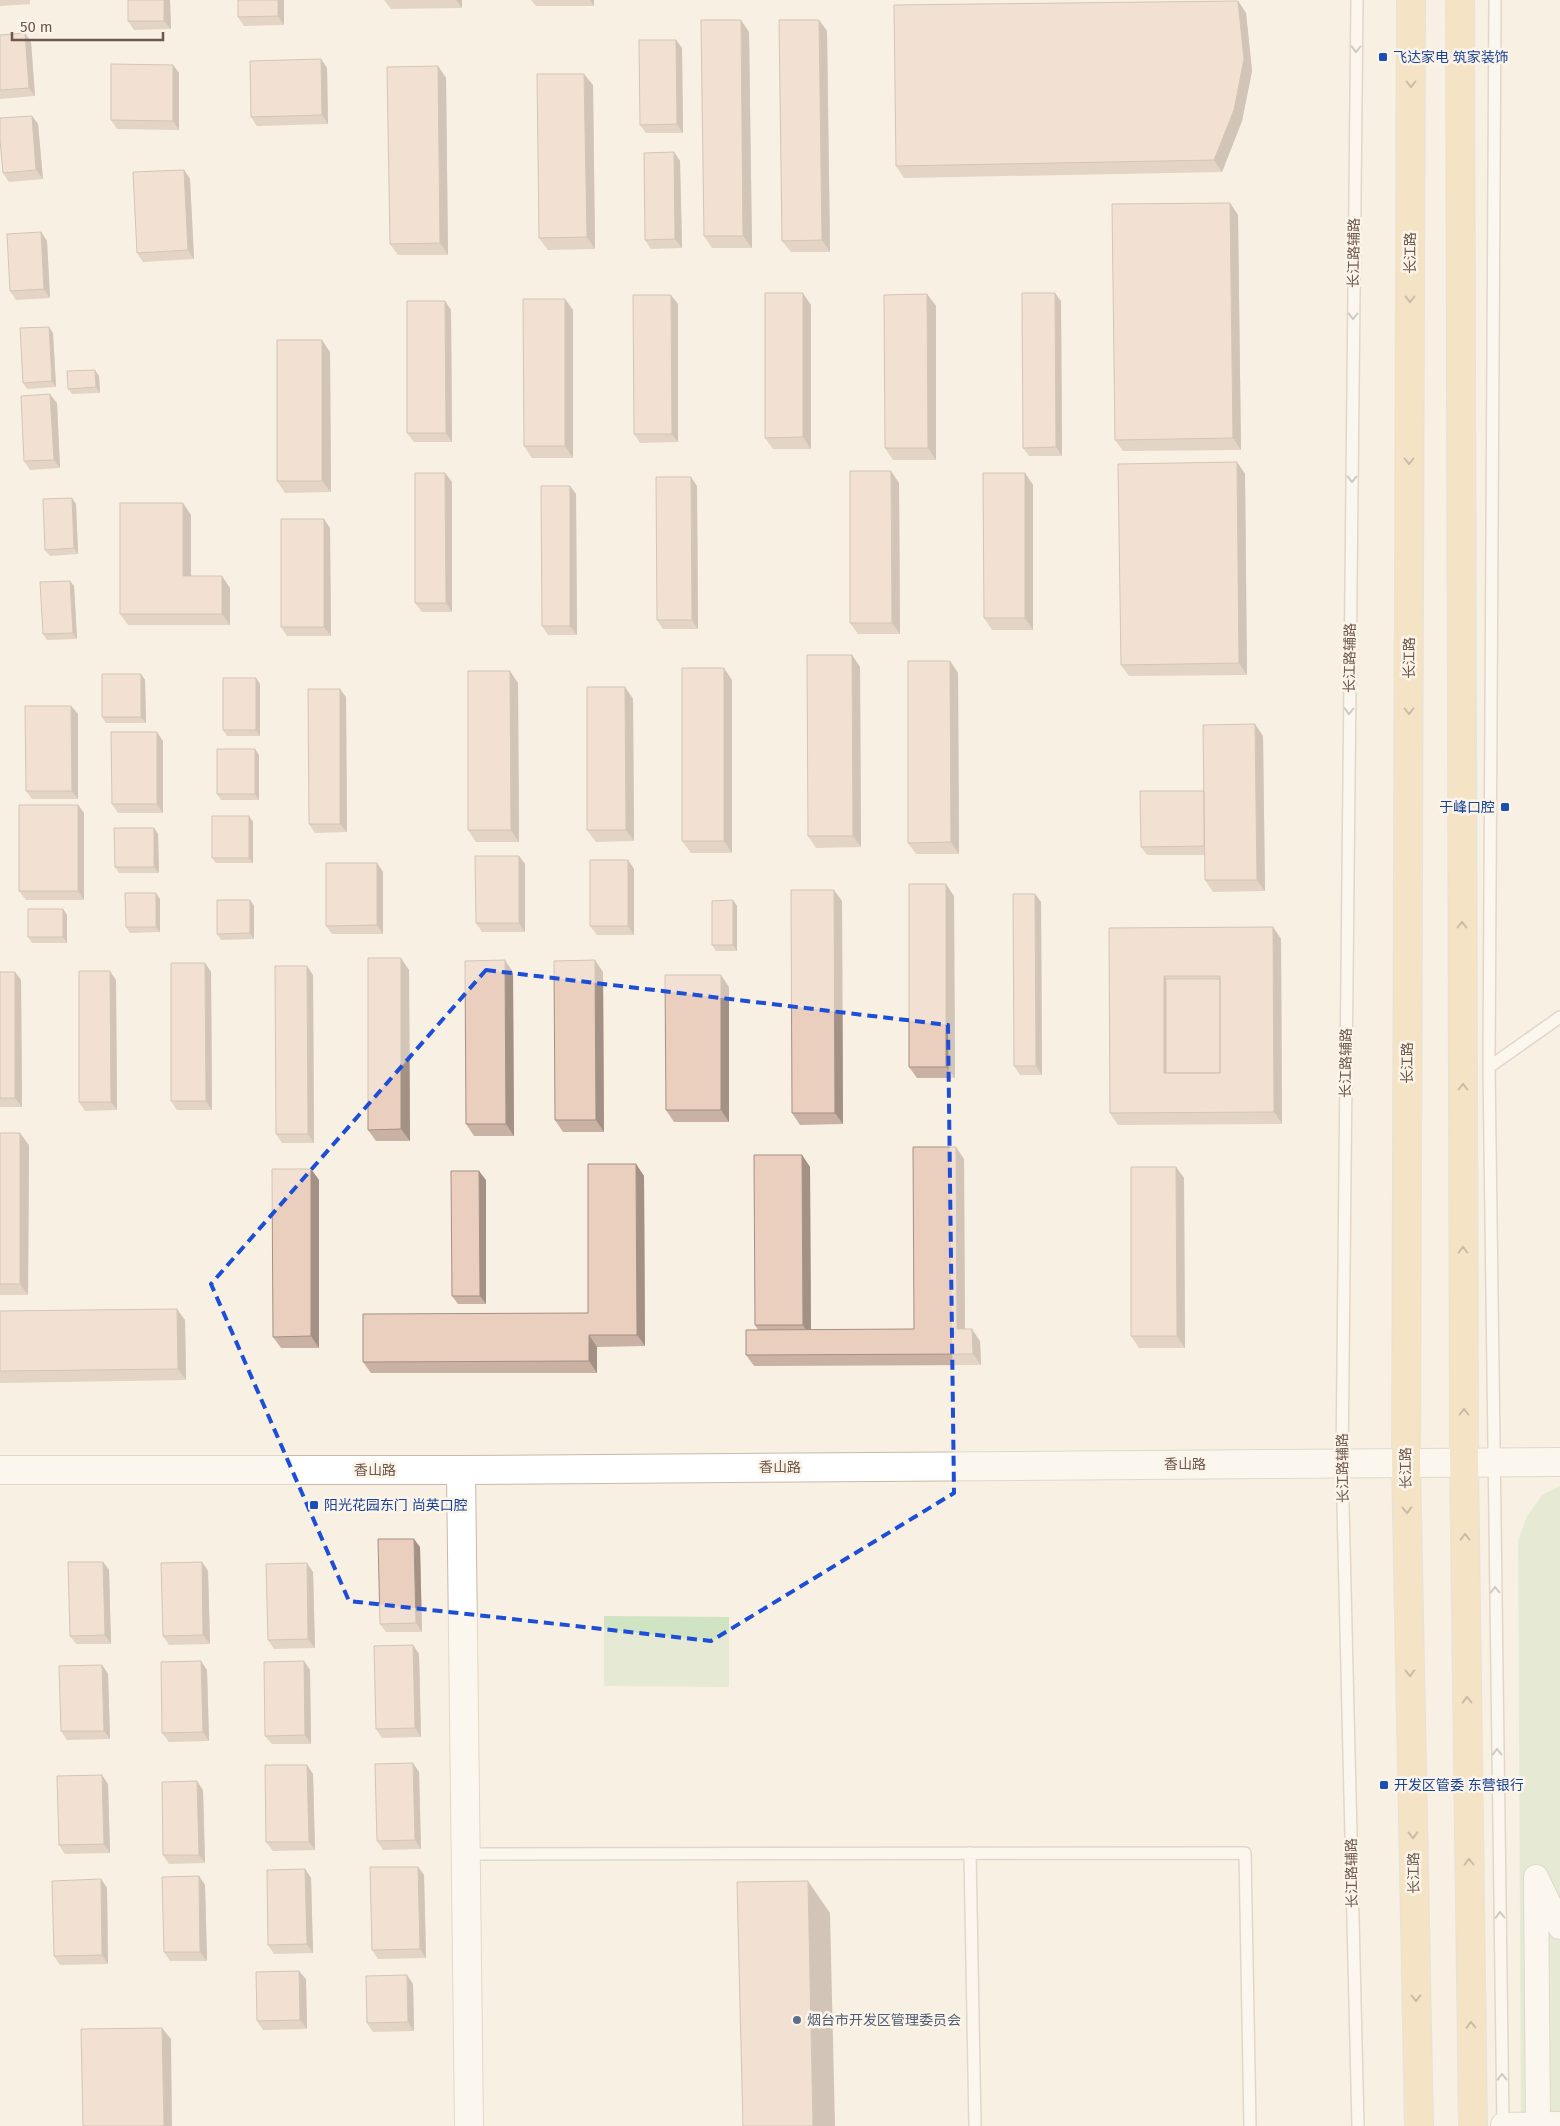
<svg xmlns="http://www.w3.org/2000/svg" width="1560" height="2126" viewBox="0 0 1560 2126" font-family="'Fira Sans','Noto Sans SC',sans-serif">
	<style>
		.green { fill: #d0e3c3 }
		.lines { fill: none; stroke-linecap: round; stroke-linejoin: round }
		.lane-casing { stroke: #c7b7ab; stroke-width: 14 }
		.street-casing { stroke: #c7b7ab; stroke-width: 26 }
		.secondary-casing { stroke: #cab8aa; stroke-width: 30 }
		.primary-casing { stroke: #d6d0cd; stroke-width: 30 }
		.lane { stroke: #fff; stroke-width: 11 }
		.street { stroke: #fff; stroke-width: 24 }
		.secondary { stroke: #fff; stroke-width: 28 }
		.primary { stroke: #efd2a3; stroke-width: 28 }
		.wall { fill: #c9b2a3 }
		.shaded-wall { fill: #a49185 }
		.building { fill: #eacfbe; stroke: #a49185; fill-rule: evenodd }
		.oneway { stroke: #a79b94 }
		.oneway2 { stroke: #937d66 }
		.marked { fill: none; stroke: #1d4ed8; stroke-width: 4; stroke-dasharray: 10 6; stroke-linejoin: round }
		.transit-dot { fill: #1a4fb4; stroke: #fcf4e8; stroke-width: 2 }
		.service-dot { fill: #5c6f8a; stroke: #fcf4e8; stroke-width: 2 }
		.labels { text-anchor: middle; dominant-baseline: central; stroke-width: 5; stroke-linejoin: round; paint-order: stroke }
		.transit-label { font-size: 14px; fill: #164399; stroke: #fcf4e8; text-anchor: start }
		.street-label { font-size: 14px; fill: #6c584c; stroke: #fcf4e8 }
		.service-label { font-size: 14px; fill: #4e5e75; stroke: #fcf4e8; text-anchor: start }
	</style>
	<rect width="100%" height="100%" fill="#f8f0e2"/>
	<path class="green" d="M1560,1486V2126H1521L1518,1541L1527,1516L1542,1495Z
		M604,1616L729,1617V1687L604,1686Z"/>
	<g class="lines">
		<defs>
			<path id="lane" d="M1357,0L1342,1463L1358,2126
				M1495,0L1489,1067L1503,2126
				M1489,1067L1560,1017
				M970,1853L975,2126
				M466,1854L1245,1853L1250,2126"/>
			<path id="street" d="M1503,2125L1560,2124
				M1538,2126L1536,1877L1560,1927"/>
			<path id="secondary" d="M0,1470H461L1560,1462
				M461,1470L469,2126"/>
			<path id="primary" d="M1411,0L1406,1462L1419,2126
				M1460,0L1464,1461L1473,2126"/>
		</defs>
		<use href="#lane" class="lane-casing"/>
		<use href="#street" class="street-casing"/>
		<use href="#secondary" class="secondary-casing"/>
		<use href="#primary" class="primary-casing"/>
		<use href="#lane" class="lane"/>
		<use href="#street" class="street"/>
		<use href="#secondary" class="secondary"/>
		<use href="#primary" class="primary"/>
	</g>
	<path class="wall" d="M0,0H30V4L0,6Z
		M128,0H170L171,29L134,30L128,21Z
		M284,0V25L244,26L238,17Z
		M384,0H462V8L391,9Z
		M531,0H594V6H536Z
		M1238,1L1246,13L1252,71L1242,121L1222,172L904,178L896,166Z
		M819,20L827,31L830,252H791L782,241Z
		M749,32L752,248H712L704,236Z
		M0,35L31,42L35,96L0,99Z
		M676,40L682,48L683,133H646L640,125Z
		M321,59L327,68L328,124L257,126L251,117Z
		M173,65L179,73V130L117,129L111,120Z
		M438,66L446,78L448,255H398L390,244Z
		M593,85L595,249L548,250L539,238Z
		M32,116L38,124L43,179L9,182L3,173Z
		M674,152L680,161L682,248L651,249L645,240Z
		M184,170L190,179L194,259L143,262L137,253Z
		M1230,203L1238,215L1241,450L1123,451L1115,440Z
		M41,232L47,241L50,298L16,300L10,291Z
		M927,294L936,306V460H893L885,448Z
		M565,299L573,310V458H532L524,446Z
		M445,301L451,310L452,442H414L407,433Z
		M1061,301L1062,456H1029L1023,448Z
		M678,304V442L640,443L634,434Z
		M811,305V449H773L765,438Z
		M49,327L53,333L56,387L27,389L23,383Z
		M330,352L331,492L285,493L277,481Z
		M99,376L100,393L72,394L68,389Z
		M57,403L60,468L30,470L24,461Z
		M1237,462L1245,474L1247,675L1129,676L1121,665Z
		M445,473L452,482V612H422L415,603Z
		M1025,473L1033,485V630H992L984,618Z
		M899,483L900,634H858L850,623Z
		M570,486L576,494L577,635H548L542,626Z
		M697,486L698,629H663L657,620Z
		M76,504L78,554L50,556L45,550Z
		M191,515V576L230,588V625H128L120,614Z
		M330,528L331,636H287L281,627Z
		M74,586L77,639L47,640L43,634Z
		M852,655L860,667L861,847L816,848L808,836Z
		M950,661L958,673L959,854H916L908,843Z
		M141,674L145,680L146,723H106L102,717Z
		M256,678L260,684V736H227L223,730Z
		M732,680V853H691L682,841Z
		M518,683L519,842H476L468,830Z
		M625,687L633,699L634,841L596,842L587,830Z
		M346,697L347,832L315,833L309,824Z
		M71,706L78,714V799H32L26,791Z
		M1263,736L1265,891L1213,892L1205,880V855H1147L1141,847Z
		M163,741V813H118L112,804Z
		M259,755V800H221L217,794Z
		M78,805L84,813V900H26L19,891Z
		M253,822V863H216L212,858Z
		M154,828L158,834L159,873H119L115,867Z
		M519,856L525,864V932H482L476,923Z
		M628,860L634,869V935H597L590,926Z
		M377,863L383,872V934H332L326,926Z
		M1035,894L1041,902L1042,1075H1020L1014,1066Z
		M954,896L955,1078H917L909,1067Z
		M160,899V932L130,933L126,927Z
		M250,900L254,906V939L221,940L217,934Z
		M733,900L737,906V951H716L712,945Z
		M842,901L843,1124L800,1125L792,1113Z
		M63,909L67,915V943H32L28,937Z
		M1273,927L1281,939L1282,1124L1118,1125L1110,1113L1109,928Z
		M205,963L211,972L212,1110H177L171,1101Z
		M409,970L410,1141H376L368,1130Z
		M0,972H15L21,980L22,1107H0Z
		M513,972L514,1136H474L466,1124Z
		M603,972L604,1132H563L555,1120Z
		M313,975L314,1143H282L276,1134Z
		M116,980L117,1110L85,1111L79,1102Z
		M729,987V1122H674L666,1110Z
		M0,1133L29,1145L28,1295H0Z
		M802,1155L810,1167L811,1330L914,1329L964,1159L965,1329L980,1341L981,1365L754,1366L746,1355L758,1330L755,1325Z
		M636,1164L644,1176L645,1346L597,1347V1373H371L363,1362L588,1313Z
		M1176,1167L1184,1178L1185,1348H1139L1131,1336Z
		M311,1169L319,1180V1348H281L273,1337Z
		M486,1180V1304H458L452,1296Z
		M0,1311L185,1320L186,1380L0,1383Z
		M420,1547L422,1632H386L380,1624Z
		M103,1562L109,1570L111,1644H76L70,1636Z
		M202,1562L208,1571L210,1644L169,1645L163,1636Z
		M313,1572L315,1648L274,1649L268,1640Z
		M413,1645L419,1654L421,1737L382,1738L376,1729Z
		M304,1661L310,1670L311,1744H272L265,1736Z
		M102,1665L108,1674L110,1739L67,1740L61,1731Z
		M207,1670L209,1741L169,1742L162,1733Z
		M307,1765L313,1774L315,1850L273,1851L266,1842Z
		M419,1772L421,1849L383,1850L377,1841Z
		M108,1784L110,1853L65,1854L59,1845Z
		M203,1790L205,1863L169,1864L163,1855Z
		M418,1867L424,1875L426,1958L378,1959L372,1950Z
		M305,1869L311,1878L313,1953L274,1954L268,1945Z
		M199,1876L205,1885L207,1961H170L164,1952Z
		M101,1879L107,1888L108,1964L60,1965L54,1956Z
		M306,1979L307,2029L263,2030L257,2021Z
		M413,1984L414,2031L373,2032L367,2023Z"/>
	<path class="shaded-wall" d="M164,0H170L171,29L164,21Z
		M278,0H284V25L278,16Z
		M456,0H462V8Z
		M590,0H594V6Z
		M1238,1L1246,13L1252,71L1242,121L1222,172L1214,160Z
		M741,20L749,32L752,248L743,236Z
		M819,20L827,31L830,252L822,240Z
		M25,33L31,42L35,96L29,88Z
		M676,40L682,48L683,133L677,124Z
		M321,59L327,68L328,124L322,115Z
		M173,65L179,73V130L173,121Z
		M438,66L446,78L448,255L440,243Z
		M584,74L593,85L595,249L587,237Z
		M32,116L38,124L43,179L36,170Z
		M674,152L680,161L682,248L675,239Z
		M184,170L190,179L194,259L188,250Z
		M1230,203L1238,215L1241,450L1233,438Z
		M41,232L47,241L50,298L44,289Z
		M803,293L811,305V449L803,437Z
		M1055,293L1061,301L1062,456L1056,447Z
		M927,294L936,306V460L928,448Z
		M671,295L678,304V442L672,434Z
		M565,299L573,310V458L565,446Z
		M445,301L451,310L452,442L446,433Z
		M49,327L53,333L56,387L52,381Z
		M322,340L330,352L331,492L322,481Z
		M95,370L99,376L100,393L96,387Z
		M50,394L57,403L60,468L54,460Z
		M1237,462L1245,474L1247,675L1239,663Z
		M891,471L899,483L900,634L892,623Z
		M445,473L452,482V612L446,603Z
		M1025,473L1033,485V630L1025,618Z
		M691,477L697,486L698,629L692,620Z
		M570,486L576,494L577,635L570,626Z
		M72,498L76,504L78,554L74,548Z
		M183,503L191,515V588L183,576Z
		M324,519L330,528L331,636L324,627Z
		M222,576L230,588V625L222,614Z
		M70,581L74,586L77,639L73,633Z
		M852,655L860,667L861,847L853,836Z
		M950,661L958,673L959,854L951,842Z
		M724,668L732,680V853L724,841Z
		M510,671L518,683L519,842L511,830Z
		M141,674L145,680L146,723L141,717Z
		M256,678L260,684V736L256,730Z
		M625,687L633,699L634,841L626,830Z
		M340,689L346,697L347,832L340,824Z
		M71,706L78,714V799L72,791Z
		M1255,724L1263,736L1265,891L1257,880Z
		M157,732L163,741V813L157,804Z
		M255,749L259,755V800L255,794Z
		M78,805L84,813V900L78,891Z
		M249,816L253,822V863L249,858Z
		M154,828L158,834L159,873L154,867Z
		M519,856L525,864V932L519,923Z
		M628,860L634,869V935L628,926Z
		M377,863L383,872V934L377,925Z
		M946,884L954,896L955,1078L946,1067Z
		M834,890L842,901L843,1124L835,1113Z
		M156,893L160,899V932L156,927Z
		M1035,894L1041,902L1042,1075L1036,1066Z
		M250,900L254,906V939L250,933Z
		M733,900L737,906V951L733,945Z
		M63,909L67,915V943L63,937Z
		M1273,927L1281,939L1282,1124L1274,1112Z
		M401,958L409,970L410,1141L401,1129Z
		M505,960L513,972L514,1136L506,1124Z
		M595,960L603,972L604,1132L596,1120Z
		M205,963L211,972L212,1110L206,1101Z
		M307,966L313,975L314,1143L308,1134Z
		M110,971L116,980L117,1110L111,1102Z
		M15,972L21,980L22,1107L15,1098Z
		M721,975L729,987V1122L721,1110Z
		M1164,976L1172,988V1076L1164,1073Z
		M20,1133L29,1145L28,1295L20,1284Z
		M956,1147L964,1159L965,1341L957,1329Z
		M802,1155L810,1167L811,1337L803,1325Z
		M636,1164L644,1176L645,1346L637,1335Z
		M1176,1167L1184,1178L1185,1348L1177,1336Z
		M311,1169L319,1180V1348L311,1336Z
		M479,1171L486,1180V1304L480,1296Z
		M177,1309L185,1320L186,1380L178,1369Z
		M972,1329L980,1341L981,1365L973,1354Z
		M589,1335L597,1347V1373L589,1361Z
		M414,1539L420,1547L422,1632L416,1623Z
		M103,1562L109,1570L111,1644L105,1635Z
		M202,1562L208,1571L210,1644L203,1635Z
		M307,1563L313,1572L315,1648L308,1639Z
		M413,1645L419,1654L421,1737L415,1728Z
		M201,1661L207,1670L209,1741L203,1732Z
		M304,1661L310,1670L311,1744L305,1735Z
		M102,1665L108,1674L110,1739L104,1731Z
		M413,1763L419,1772L421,1849L415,1840Z
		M307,1765L313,1774L315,1850L309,1842Z
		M102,1775L108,1784L110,1853L104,1844Z
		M197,1781L203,1790L205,1863L199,1855Z
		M418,1867L424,1875L426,1958L420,1949Z
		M305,1869L311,1878L313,1953L307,1944Z
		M199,1876L205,1885L207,1961L200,1952Z
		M101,1879L107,1888L108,1964L102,1955Z
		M808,1881L830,1913L835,2126H813Z
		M299,1971L306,1979L307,2029L300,2020Z
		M407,1975L413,1984L414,2031L408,2022Z
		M162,2028L171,2039L172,2126H164Z"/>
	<path class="building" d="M128,0H164V21H128Z
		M238,0H278V16L238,17Z
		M1238,1L1244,59L1234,110L1214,160L896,166L894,5Z
		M701,20H741L743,236H704Z
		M779,20H819L822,240L782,241Z
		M25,33L29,88L0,90V35Z
		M639,40H676L677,124L640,125Z
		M321,59L322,115L251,117L250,61Z
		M111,64L173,65V121L111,120Z
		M438,66L440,243L390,244L387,67Z
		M537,74H584L587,237L539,238Z
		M32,116L36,170L3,173L0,140V118Z
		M674,152L675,239L645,240L644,153Z
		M184,170L188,250L137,253L133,172Z
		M1230,203L1233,438L1115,440L1112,204Z
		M41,232L44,289L10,291L7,234Z
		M765,293H803V437L765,438Z
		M1022,293H1055L1056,447L1023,448Z
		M927,294L928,448H885L884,295Z
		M633,295H671L672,434H634Z
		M523,299H565V446H524Z
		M407,301H445L446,433H407Z
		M49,327L52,381L23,383L20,328Z
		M277,340H322V481H277Z
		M95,370L96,387L68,389L67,371Z
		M50,394L54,460L24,461L21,396Z
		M1237,462L1239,663L1121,665L1118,464Z
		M850,471H891L892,623H850Z
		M415,473H445L446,603H415Z
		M983,473H1025V618H984Z
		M656,477H691L692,620H657Z
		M541,486H570V626H542Z
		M72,498L74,548L45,550L43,499Z
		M120,503H183V576H222V614H120Z
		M281,519H324V627H281Z
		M70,581L73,633L43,634L40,582Z
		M807,655H852L853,836H808Z
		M908,661H950L951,842L908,843Z
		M682,668H724V841H682Z
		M468,671H510L511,830H468Z
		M102,674H141V717H102Z
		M223,678H256V730H223Z
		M587,687H625L626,830H587Z
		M308,689H340V824H309Z
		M25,706H71L72,791H26Z
		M1255,724L1257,880H1205L1203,725Z
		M111,732H157V804H112Z
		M217,749H255V794H217Z
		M1140,791H1204V846L1141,847Z
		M19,805H78V891H19Z
		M212,816H249V858H212Z
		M114,828H154V867H115Z
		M475,856H519V923H476Z
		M590,860H628V926H590Z
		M326,863H377V925L326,926Z
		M909,884H946V1067H909Z
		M791,890H834L835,1113H792Z
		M125,893H156V927H126Z
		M1013,894H1035L1036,1066H1014Z
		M217,900H250V933L217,934Z
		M733,900V945H712V901Z
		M28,909H63V937H28Z
		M1273,927L1274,1112L1110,1113L1109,928ZM1164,976H1220V1073H1164Z
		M368,958H401V1129L368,1130Z
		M505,960L506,1124H466L465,961Z
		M595,960L596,1120H555L554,961Z
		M171,963H205L206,1101H171Z
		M275,966H307L308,1134H276Z
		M79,971H110L111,1102H79Z
		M0,972H15V1098H0Z
		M665,975H721V1110H666Z
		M1166,979H1220V1073H1166Z
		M0,1133H20V1284H0Z
		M913,1147H956L957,1329H972L973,1354L746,1355V1330L914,1329Z
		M754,1155H802L803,1325H755Z
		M588,1164H636L637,1335H589V1361L363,1362V1314L588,1313Z
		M1131,1167H1176L1177,1336H1131Z
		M272,1169H311V1336L273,1337Z
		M451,1171H479L480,1296H452Z
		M177,1309L178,1369L0,1371V1311Z
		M378,1539H414L416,1623L380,1624Z
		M68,1562H103L105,1635L70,1636Z
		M202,1562L203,1635L163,1636L161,1563Z
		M307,1563L308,1639L268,1640L266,1564Z
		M413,1645L415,1728L376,1729L374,1646Z
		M201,1661L203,1732L162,1733L161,1662Z
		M304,1661L305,1735L265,1736L264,1662Z
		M102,1665L104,1731H61L59,1666Z
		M413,1763L415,1840L377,1841L375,1764Z
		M265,1765H307L309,1842H266Z
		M102,1775L104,1844L59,1845L57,1776Z
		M197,1781L199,1855H163L162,1782Z
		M370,1867H418L420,1949L372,1950Z
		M305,1869L307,1944L268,1945L267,1870Z
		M199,1876L200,1952H164L162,1877Z
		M101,1879L102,1955L54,1956L52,1881Z
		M808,1881L813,2126H743L737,1882Z
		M299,1971L300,2020L257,2021L256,1972Z
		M407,1975L408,2022L367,2023L366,1976Z
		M162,2028L164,2126H83L81,2029Z"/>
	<defs><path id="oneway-chevron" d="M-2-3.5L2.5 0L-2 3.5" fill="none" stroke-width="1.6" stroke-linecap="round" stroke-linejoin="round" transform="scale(1.25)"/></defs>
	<g class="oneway">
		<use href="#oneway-chevron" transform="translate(1356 49) rotate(91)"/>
		<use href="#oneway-chevron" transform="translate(1353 316) rotate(91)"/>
		<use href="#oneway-chevron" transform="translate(1352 479) rotate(91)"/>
		<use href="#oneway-chevron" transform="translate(1349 711) rotate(91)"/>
		<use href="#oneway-chevron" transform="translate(1495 1590) rotate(-91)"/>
		<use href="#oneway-chevron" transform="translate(1497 1752) rotate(-91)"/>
		<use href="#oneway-chevron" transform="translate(1500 1915) rotate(-91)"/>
		<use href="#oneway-chevron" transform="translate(1502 2077) rotate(-91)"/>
	</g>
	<g class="oneway2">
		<use href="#oneway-chevron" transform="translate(1411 84) rotate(90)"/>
		<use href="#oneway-chevron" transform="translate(1410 299) rotate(90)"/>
		<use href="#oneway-chevron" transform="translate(1409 461) rotate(90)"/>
		<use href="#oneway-chevron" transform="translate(1409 711) rotate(90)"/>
		<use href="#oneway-chevron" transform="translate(1462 925) rotate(-90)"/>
		<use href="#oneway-chevron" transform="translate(1463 1087) rotate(-90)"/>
		<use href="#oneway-chevron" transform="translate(1463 1250) rotate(-90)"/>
		<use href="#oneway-chevron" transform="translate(1464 1412) rotate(-90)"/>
		<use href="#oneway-chevron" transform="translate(1407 1510) rotate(89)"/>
		<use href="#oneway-chevron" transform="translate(1465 1537) rotate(-91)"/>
		<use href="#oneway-chevron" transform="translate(1410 1673) rotate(89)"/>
		<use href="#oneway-chevron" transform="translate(1467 1700) rotate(-91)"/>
		<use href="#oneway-chevron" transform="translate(1413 1835) rotate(89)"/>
		<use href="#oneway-chevron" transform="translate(1469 1862) rotate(-91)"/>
		<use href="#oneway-chevron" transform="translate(1416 1998) rotate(89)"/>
		<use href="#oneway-chevron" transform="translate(1471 2025) rotate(-91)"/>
	</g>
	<path d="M0 0H1560V2126H0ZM486,970L948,1025L954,1493L711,1641L349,1601L211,1284Z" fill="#f8f0e2" fill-opacity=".55" fill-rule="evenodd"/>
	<path class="marked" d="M486,970L948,1025L954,1493L711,1641L349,1601L211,1284Z"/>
	<g class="transit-dot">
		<rect x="1378" y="52" width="10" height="10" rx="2.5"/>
		<rect x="1500" y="802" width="10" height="10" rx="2.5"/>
		<rect x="309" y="1500" width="10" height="10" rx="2.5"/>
		<rect x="1379" y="1780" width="10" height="10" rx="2.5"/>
	</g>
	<circle class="service-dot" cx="797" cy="2020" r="5"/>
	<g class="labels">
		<g class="transit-label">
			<text x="1393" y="57">飞达家电 筑家装饰</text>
			<text x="1495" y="807" text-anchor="end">于峰口腔</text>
			<text x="324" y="1505">阳光花园东门 尚英口腔</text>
			<text x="1394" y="1785">开发区管委 东营银行</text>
		</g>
		<g class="street-label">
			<text transform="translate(1354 253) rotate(-89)">长江路辅路</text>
			<text transform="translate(1410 253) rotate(-90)">长江路</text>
			<text transform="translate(1350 658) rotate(-89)">长江路辅路</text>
			<text transform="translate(1409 658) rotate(-90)">长江路</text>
			<text transform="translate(1346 1063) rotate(-89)">长江路辅路</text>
			<text transform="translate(1407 1063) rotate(-90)">长江路</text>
			<text x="1185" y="1464">香山路</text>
			<text x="780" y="1467">香山路</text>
			<text transform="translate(1343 1468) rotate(-91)">长江路辅路</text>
			<text transform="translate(1406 1468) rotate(-91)">长江路</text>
			<text x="375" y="1470">香山路</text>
			<text transform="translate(1352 1873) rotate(-91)">长江路辅路</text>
			<text transform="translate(1414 1873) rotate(-91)">长江路</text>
		</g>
		<g class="service-label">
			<text x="807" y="2020">烟台市开发区管理委员会</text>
		</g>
	</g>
	<path d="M12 32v8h151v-8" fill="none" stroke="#6c584c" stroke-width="2.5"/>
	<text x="20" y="32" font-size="15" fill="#6c584c" stroke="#fcf4e8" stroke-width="4" paint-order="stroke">50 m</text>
</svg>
